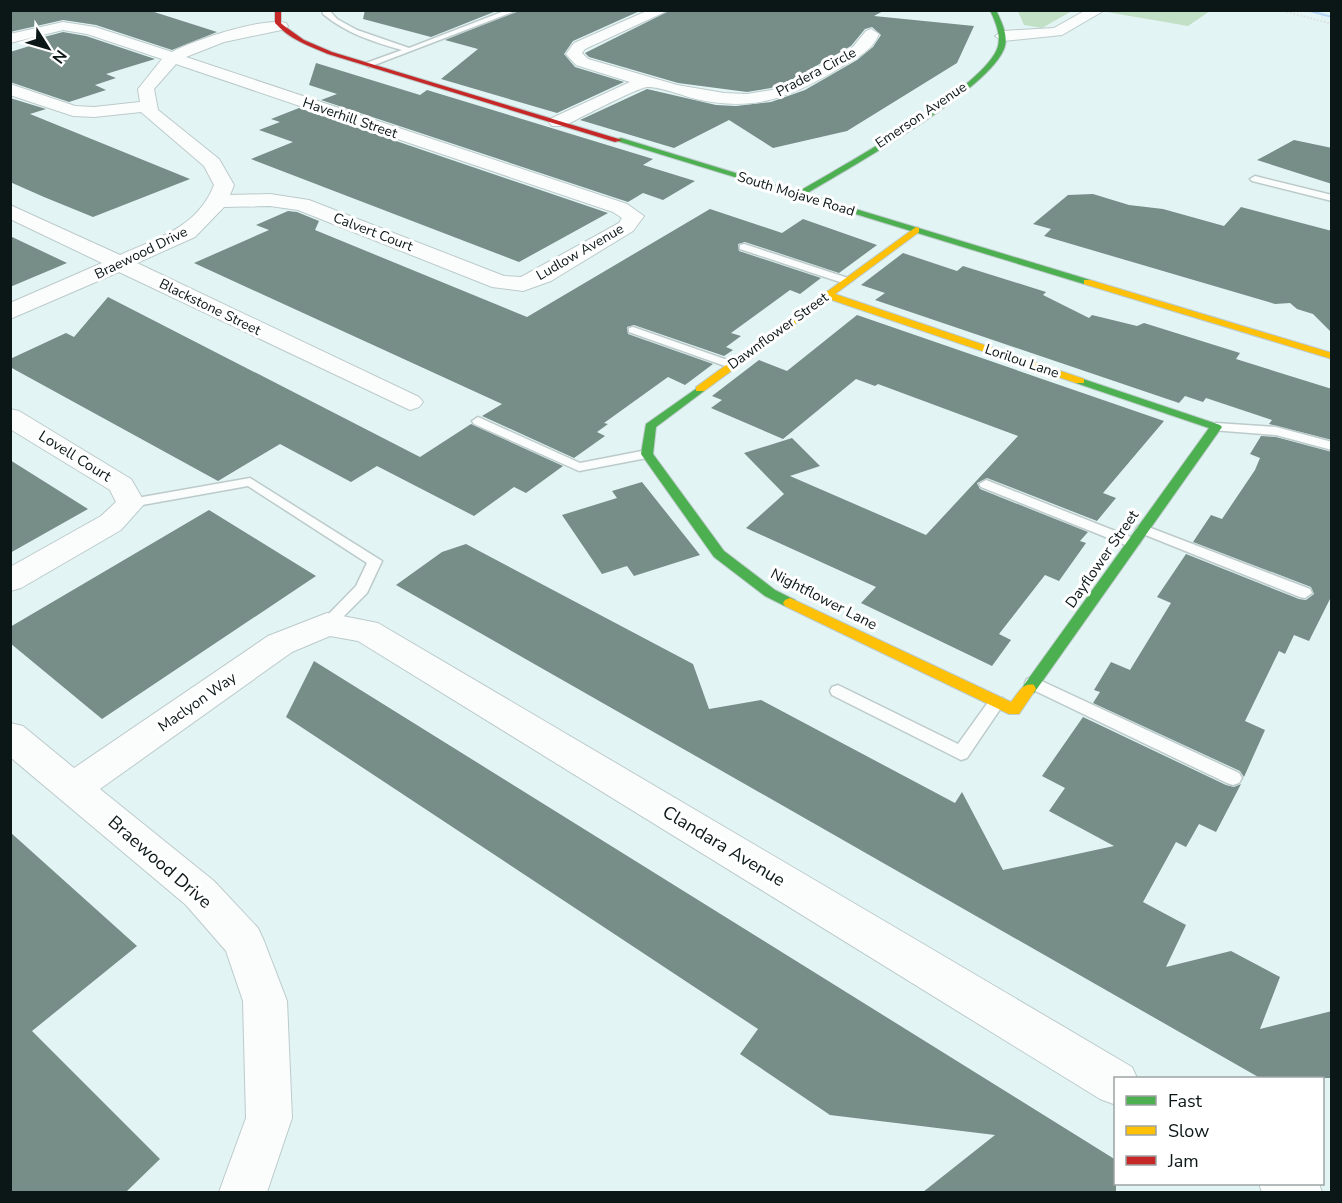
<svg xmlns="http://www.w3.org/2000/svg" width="1342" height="1203" viewBox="0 0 1342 1203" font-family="'Nunito Sans',sans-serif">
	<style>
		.green { fill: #c2e0c5 }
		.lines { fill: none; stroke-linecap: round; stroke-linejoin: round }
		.stream { fill: #b5d7f7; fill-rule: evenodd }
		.building { fill: #768d88 }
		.lane-casing { stroke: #bccaca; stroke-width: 3 }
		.street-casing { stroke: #bccaca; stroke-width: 2 }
		.fast-casing { stroke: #bccaca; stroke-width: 2 }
		.slow-casing { stroke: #bccaca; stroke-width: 2 }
		.jam-casing { stroke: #bccaca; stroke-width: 2 }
		.path { stroke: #dae0e0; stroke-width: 2; stroke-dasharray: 1.5 2; stroke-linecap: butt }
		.lane { fill: #fbfdfd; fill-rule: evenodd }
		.street { fill: #fbfdfd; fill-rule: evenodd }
		.fast { fill: #4caf50; fill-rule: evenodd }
		.slow { fill: #ffc107; fill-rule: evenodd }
		.jam { fill: #c62828; fill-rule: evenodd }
		.labels { text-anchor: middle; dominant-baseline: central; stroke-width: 6; stroke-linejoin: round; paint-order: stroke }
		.far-street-label { font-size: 14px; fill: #0b1616; stroke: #fff }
		.street-label { font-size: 15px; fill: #0b1616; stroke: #fff }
		.near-street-label { font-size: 18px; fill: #0b1616; stroke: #fff }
	</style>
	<rect width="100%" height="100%" fill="#e3f4f4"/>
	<path class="green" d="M1018,11H1072L1042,28L1024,25Z
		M1101,11H1210L1188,26Z"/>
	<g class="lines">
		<path class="stream" d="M1311,10L1332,16V18L1302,10Z"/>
	</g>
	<path class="building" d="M10,10H148L217,32L172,50L96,25L63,20L10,32Z
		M365,10H499L431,37L363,19Z
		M520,10H642L573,41L564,54L575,67L624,82L557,113L441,79L478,49L445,40Z
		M671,10H885L874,16L974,26L957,63L847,131L773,148L729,120L674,148L580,120L647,89L716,105L736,106L771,102L805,90L857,60L873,47L881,35L872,27L865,29L851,46L795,78L771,88L747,92L678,83L589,57L585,53Z
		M63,32L86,36L155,59L106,74L116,78L95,85L106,90L69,102L10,82V52L33,45L25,42Z
		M316,63L420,95L427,90L653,159L643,165L695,181L663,200L643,193L628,202L321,100L337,94L309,85Z
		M10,98L46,109L30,114L190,179L93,217L44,197L10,182Z
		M299,108L608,213L519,262L251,159L293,142L259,130L280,122L271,119Z
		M1294,140L1332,148V184L1257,160Z
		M1093,194L1129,205L1163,209L1224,226L1241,207L1332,231V333L1313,314L1297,309L1290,303L1275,304L1044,236L1051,229L1033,224L1068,195Z
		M710,209L782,233L803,219L877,245L839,273L745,242L738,244L739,251L821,278L800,294L790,290L731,333L741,336L726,347L733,350L724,356L634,325L627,327L628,334L713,364L685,385L668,377L604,423L608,424L597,432L605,436L574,458L482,416L502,404L194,263L269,230L256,225L288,211L297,212L319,221L315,230L527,317Z
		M10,236L67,263L10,287Z
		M903,253L957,271L963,266L1046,292L1043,295L1089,318L1092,315L1137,326L1144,323L1240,353L1236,359L1332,389V440L1269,424L1272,420L1206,398L1203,402L1185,396L1179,403L875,300L885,293L861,285Z
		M108,297L420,457L471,424L563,466L526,493L514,487L474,516L377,466L351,482L280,444L218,481L10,367V359L66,333L74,337Z
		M857,315L1164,421L1103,493L1116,498L1097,521L987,478L977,483L980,489L1088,532L1080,541L1086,543L1059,581L1045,575L999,634L1011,640L992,666L861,603L876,587L746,528L784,494L744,453L792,438L820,466L790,476L926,535L1018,436L878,384L875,386L856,379L783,439L711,408L722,400L712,396L759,360L787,371Z
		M1261,436L1276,437L1332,452V595L1309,641L1294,635L1285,654L1279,651L1245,721L1265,730L1244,777L1240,771L1093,703L1100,692L1094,690L1111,662L1130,670L1171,603L1157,597L1186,554L1299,599L1306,600L1314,594L1311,587L1193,542L1211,515L1222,519L1255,470L1260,458L1250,454Z
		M10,460L88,509L10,553Z
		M642,482L700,555L634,576L627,566L602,574L562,515L617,498L612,491Z
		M209,510L316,576L102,719L10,643V627Z
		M466,544L693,664L709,709L761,700L955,803L962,792L1003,870L1114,846L1049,811L1065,788L1042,776L1083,717L1226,785L1234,787L1241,784L1216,832L1199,824L1186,847L1176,842L1143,902L1186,925L1166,967L1231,951L1280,977L1260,1029L1332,1011V1078H1260L396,585L442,552Z
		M314,661L1116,1160V1192H923L995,1135L830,1115L740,1054L758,1029L286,717Z
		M10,832L137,946L32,1031L160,1159L126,1192H10Z"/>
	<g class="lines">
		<defs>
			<path id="lane" d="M322,10H329L337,19L357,30L409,48L507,10H518L369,67L366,63L402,50C373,42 346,33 323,14Z
				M1255,176L1332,195V201L1252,181L1250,179Z
				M744,244L851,279L852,281L843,283L740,249V245Z
				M633,327L736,363L738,365L732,369L728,367L629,332V328Z
				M478,417L580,463L647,450L653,454L647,458L579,471L474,424L472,421Z
				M1216,423L1276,427L1332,442V450L1276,435L1212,430L1210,427Z
				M250,478L382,561L367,593L332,628L327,629L319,624L356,586L367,563L248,486L131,507L124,503L131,499Z
				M986,480L1138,540L1140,543L1133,548L1128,546L981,487L979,484Z
				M1143,525L1310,589L1312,593L1305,598L1300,597L1138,532L1136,529L1138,526Z
				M1033,677L1239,773L1242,778L1239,783L1233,785L1227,783L1027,687L1025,683L1027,679Z
				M838,685L958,744L991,698H1003L1005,702L967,758L961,760L832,695L830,691L832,687Z"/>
			<path id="street" d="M649,10H669L585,49L582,53L588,59L677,85L724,93L747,94L772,90L796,80L852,48L866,31L871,29L879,34C872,52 854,59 838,69C790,98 753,112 696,99C684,96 658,86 647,87C637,88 578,119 564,126H552L549,122L552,118L630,82L576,65L566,54L574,43Z
				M1086,10H1105L1062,35L1003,41L995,36L1003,31L1054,28Z
				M63,22L95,27L172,52C194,40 263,17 286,23L288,26L286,29L224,42L186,57L627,204L644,216L633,231L551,281L523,291L492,287L298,210L270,206L224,207L195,237L137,263L419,397L423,402L419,407L410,410L119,272L10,319V303L102,263L10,219V205L120,255C158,238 198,227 214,185L204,166L141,112L94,117L73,116L10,95V84L75,106L94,107L140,102L138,89L162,59L87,34L63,30L10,43V34ZM176,64L613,212L622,218L619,223L521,277L504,276L309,200L270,194L230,195L234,185L219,159L158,110L154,89Z
				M10,409L19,411L131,479L145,503L121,530L21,588L10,591V567L101,516L116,502L110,490L10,429Z
				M327,613L378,623L1132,1067L1137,1078H1116V1105L1100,1099L358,641L330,636L292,652L100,789L214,881L258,928L264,941L287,1001L292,1118L267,1192H219L246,1118L243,1001L226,951L186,905L10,757V723L23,726L74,768L268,636Z
				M1259,1184H1319L1322,1192H1262Z"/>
			<path id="fast" d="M990,10H996C1001,21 1008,34 1005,46C994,88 845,170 806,194L1090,280V284H1084L614,140L621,138L798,192C837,169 988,86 998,46C1001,34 995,21 990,10Z
				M1080,378L1220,425L1222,427L1034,693H1024L1022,689L1024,685L1209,428L1076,383L1075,381Z
				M700,386L704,387V391L656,427L653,454L724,551L775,590L795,600L797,603L795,606H785L765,596L714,557L641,454L646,424Z"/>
			<path id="slow" d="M916,227L919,228V232L835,294L1084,379V383H1076L829,299L704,391H696V387Z
				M1084,280H1090L1332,353V359L1084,284Z
				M790,598L1011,702C1018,694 1022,682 1034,685L1036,689L1019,714H1009L785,606L783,603L785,600Z"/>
			<path id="jam" d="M275,10H281V23L283,25L304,40L332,52L622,140L615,142L328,54C309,46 289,39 275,23Z"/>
		</defs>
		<use href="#lane" class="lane-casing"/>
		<use href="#street" class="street-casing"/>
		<use href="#fast" class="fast-casing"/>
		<use href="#slow" class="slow-casing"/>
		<use href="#jam" class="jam-casing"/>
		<path class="path" d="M1280,10L1332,24"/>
		<use href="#lane" class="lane"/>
		<use href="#street" class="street"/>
		<use href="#fast" class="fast"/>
		<use href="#slow" class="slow"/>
		<use href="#jam" class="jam"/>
	</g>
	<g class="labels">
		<g class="far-street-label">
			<text transform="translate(816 72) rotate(-28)">Pradera Circle</text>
			<text transform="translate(921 115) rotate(-34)">Emerson Avenue</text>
			<text transform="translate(350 118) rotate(19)">Haverhill Street</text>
			<text transform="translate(796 194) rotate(17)">South Mojave Road</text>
			<text transform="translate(373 232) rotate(21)">Calvert Court</text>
			<text transform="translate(580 252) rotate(-30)">Ludlow Avenue</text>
			<text transform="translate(141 253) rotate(-26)">Braewood Drive</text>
			<text transform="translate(210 307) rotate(26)">Blackstone Street</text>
			<text transform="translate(778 331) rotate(-36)">Dawnflower Street</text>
			<text transform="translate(1022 361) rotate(19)">Lorilou Lane</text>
		</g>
		<g class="street-label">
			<text transform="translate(75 456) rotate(32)">Lovell Court</text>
			<text transform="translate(1102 559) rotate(-55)">Dayflower Street</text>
			<text transform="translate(824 599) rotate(27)">Nightflower Lane</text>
			<text transform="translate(197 702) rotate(-35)">Maclyon Way</text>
		</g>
		<g class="near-street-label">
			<text transform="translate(724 846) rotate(31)">Clandara Avenue</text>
			<text transform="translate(160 862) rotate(41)">Braewood Drive</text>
		</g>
	</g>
	<rect width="1342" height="1203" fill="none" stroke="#0b1616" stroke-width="24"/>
	<rect x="1114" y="1077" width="210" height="108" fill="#ffffff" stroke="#9da2a2" stroke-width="1.5"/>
	<rect x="1126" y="1096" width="30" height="9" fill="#4caf50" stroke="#9da2a2" stroke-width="1.5"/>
	<text x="1168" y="1107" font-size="18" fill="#0b1616">Fast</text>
	<rect x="1126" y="1126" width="30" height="9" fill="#ffc107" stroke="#9da2a2" stroke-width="1.5"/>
	<text x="1168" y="1137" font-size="18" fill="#0b1616">Slow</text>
	<rect x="1126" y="1156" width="30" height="9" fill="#c62828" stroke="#9da2a2" stroke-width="1.5"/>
	<text x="1168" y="1167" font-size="18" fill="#0b1616">Jam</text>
	<g transform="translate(48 48) rotate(127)" stroke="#ffffff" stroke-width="4.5" paint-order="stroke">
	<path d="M0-4.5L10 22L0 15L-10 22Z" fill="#0b1616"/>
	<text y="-9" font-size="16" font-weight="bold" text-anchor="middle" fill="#0b1616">N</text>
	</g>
</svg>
